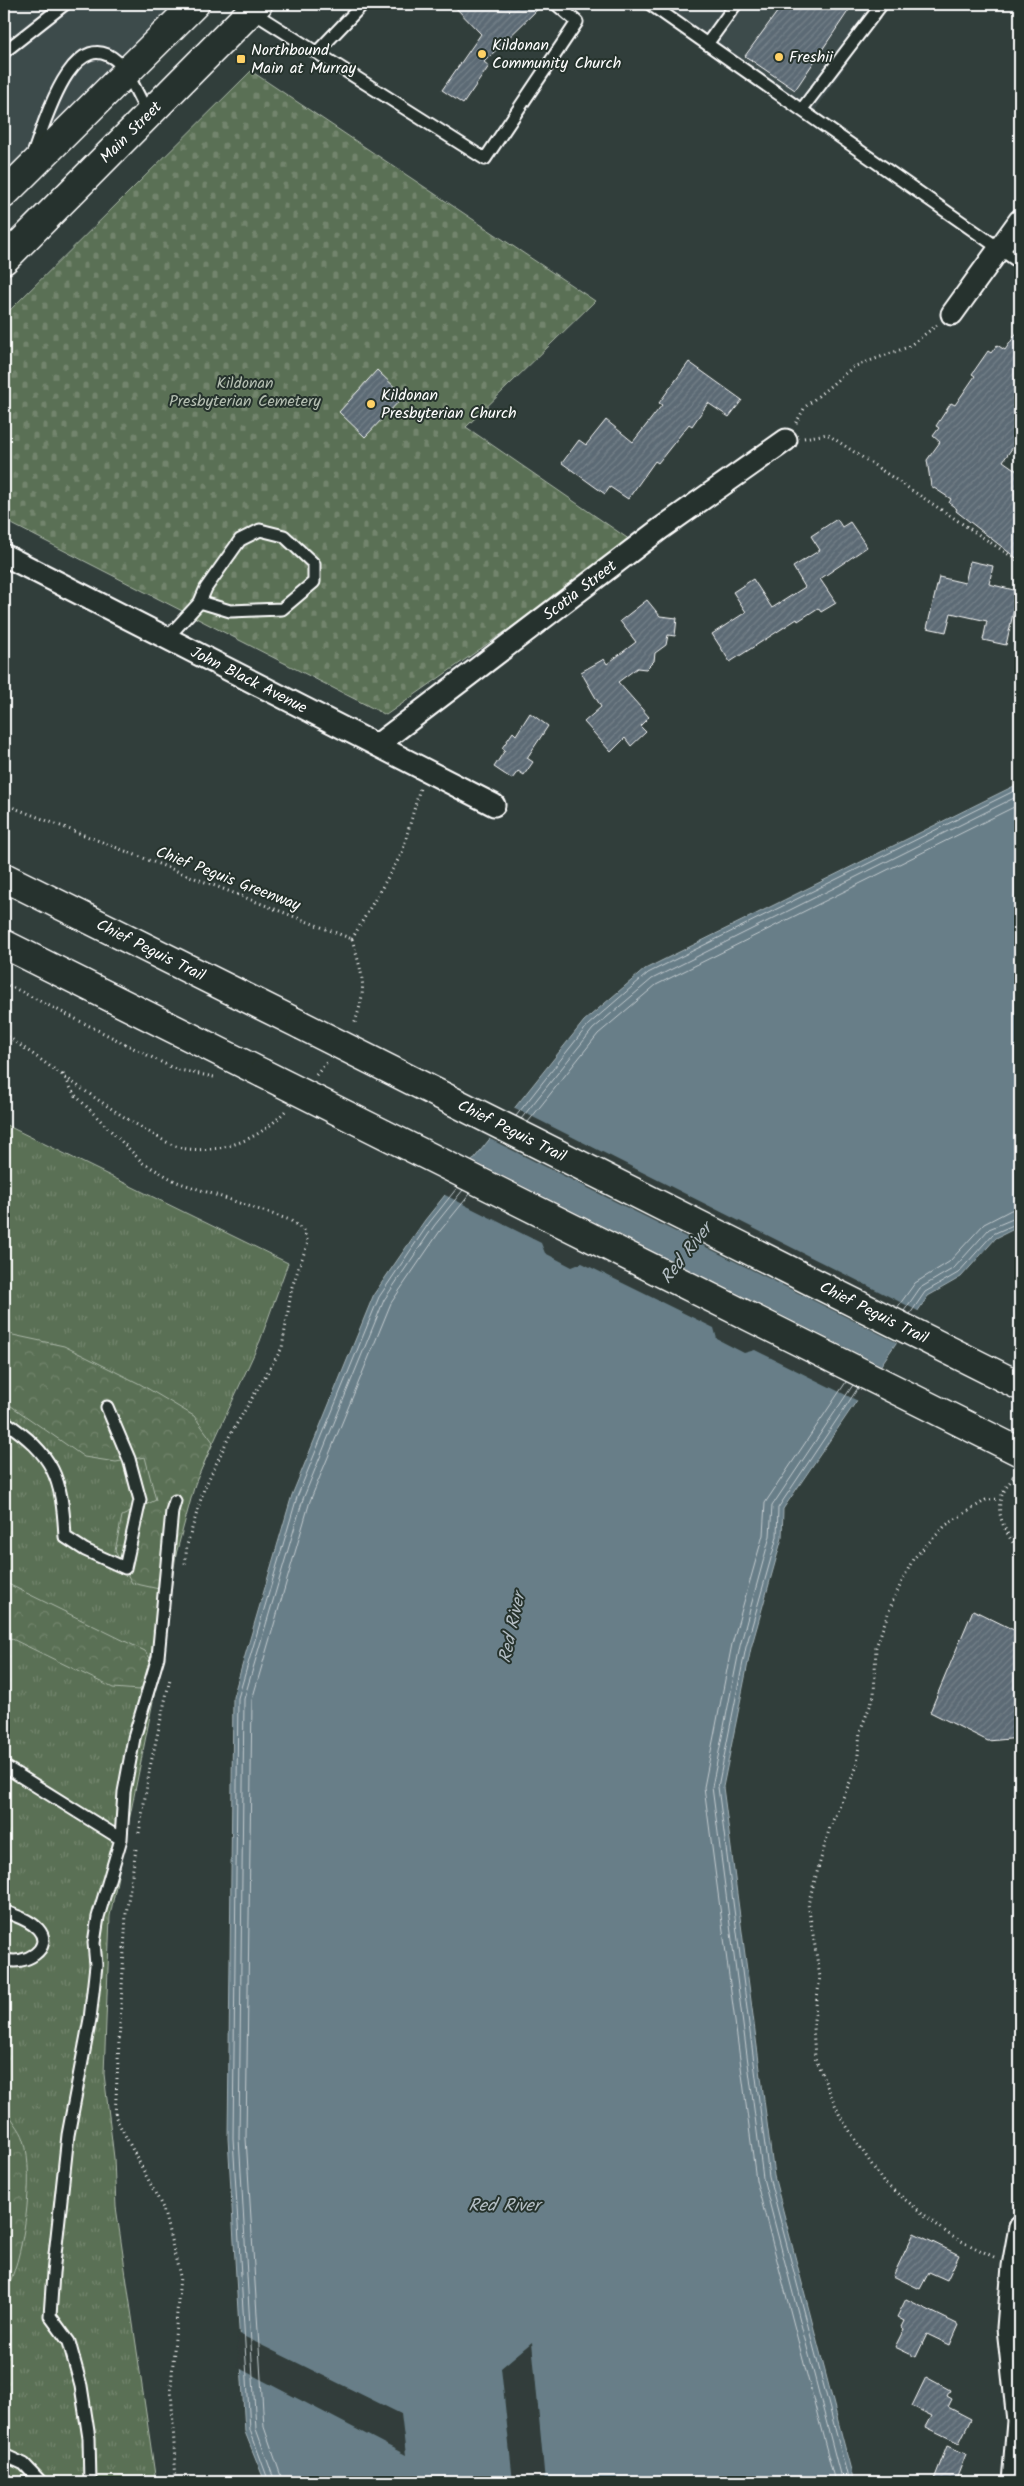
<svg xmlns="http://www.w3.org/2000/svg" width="1024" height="2486" viewBox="0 0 1024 2486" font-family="Kalam,sans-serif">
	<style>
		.built { fill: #3e4b4c }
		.grass { fill: url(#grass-tufts); stroke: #acb8aa }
		.forest { fill: url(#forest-crowns); stroke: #acb8aa }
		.cemetery { fill: url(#cemetery-stones); stroke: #acb8aa }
		.water { fill: #687e88; stroke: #a4b2b8 }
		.pier { fill: #313e3b }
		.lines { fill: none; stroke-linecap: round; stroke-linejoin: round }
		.shore { stroke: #c3cbcf; stroke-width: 1 }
		.building { fill: url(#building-hatch); stroke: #fff }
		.service-casing { stroke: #fff; stroke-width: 15 }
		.minor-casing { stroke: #fff; stroke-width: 25 }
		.primary-casing { stroke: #fff; stroke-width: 31 }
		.path { stroke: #fff; stroke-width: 3; stroke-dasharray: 1 4; stroke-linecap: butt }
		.service { stroke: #26332d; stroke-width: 11 }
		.minor { stroke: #26332d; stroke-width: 21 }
		.primary { stroke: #26332d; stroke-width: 28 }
		.primary-bridge-casing { stroke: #fff; stroke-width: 31; stroke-linecap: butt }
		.path-bridge { stroke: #fff; stroke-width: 3; stroke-dasharray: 1 4; stroke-linecap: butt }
		.primary-bridge { stroke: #26332d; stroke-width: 28 }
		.poi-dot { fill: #ffd166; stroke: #26332d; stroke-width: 2 }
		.labels { text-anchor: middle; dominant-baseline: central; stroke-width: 4; stroke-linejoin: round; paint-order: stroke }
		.poi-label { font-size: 16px; fill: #fff; stroke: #26332d; text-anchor: start }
		.street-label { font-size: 16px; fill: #fff; stroke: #26332d }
		.park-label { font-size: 16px; fill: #b5bfb2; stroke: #26332d }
		.water-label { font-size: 18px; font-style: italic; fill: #b4bec4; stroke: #26332d }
	</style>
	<defs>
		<pattern id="grass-tufts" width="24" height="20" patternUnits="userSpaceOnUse" patternTransform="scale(1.25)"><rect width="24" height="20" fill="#5a7054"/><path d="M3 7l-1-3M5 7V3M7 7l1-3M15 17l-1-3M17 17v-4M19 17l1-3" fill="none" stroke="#73856e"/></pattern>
		<pattern id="forest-crowns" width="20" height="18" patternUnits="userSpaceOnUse" patternTransform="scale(1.25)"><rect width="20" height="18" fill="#5a7054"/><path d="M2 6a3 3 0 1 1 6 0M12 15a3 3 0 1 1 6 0" fill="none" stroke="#73856e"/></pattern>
		<pattern id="cemetery-stones" width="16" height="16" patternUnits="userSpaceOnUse" patternTransform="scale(1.25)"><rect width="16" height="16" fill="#5a7054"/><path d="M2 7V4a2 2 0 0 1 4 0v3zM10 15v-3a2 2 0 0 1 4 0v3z" fill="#73856e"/></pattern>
		<pattern id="building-hatch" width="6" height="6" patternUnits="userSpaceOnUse" patternTransform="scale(1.25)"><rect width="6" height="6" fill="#5c6a74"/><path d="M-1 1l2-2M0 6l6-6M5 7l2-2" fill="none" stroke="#748089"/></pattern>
	</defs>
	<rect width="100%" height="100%" fill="#313e3b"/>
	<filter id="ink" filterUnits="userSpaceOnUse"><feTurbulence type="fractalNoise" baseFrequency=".02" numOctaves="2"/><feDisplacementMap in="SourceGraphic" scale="10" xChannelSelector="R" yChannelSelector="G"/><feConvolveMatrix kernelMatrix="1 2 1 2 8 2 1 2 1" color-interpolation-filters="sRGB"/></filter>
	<g filter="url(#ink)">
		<path class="built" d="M4,4H174L4,173Z
			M664,4H887L814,112Z"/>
		<path class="grass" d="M4,1124L288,1263L260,1341L182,1511L161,1661L110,1916L104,2074L114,2158L116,2207L156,2482H4Z"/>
		<path class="forest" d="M4,1328L13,1335L64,1346L140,1384L194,1416L213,1442L195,1484L172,1569L159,1589L132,1583L115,1551L122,1516L156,1500L145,1457L116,1462L84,1457L4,1401Z
			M4,1582L145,1651L152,1661L148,1683L139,1690L113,1688L4,1635Z
			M4,2068C10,2080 5,2093 7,2106C8,2118 21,2128 24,2140C35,2175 24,2263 4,2293Z"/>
		<path class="cemetery" d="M251,71L595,301L466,427L633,542L386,715L4,520V316Z"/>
		<path class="water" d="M1020,783V1226L996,1238L961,1277L928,1296L783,1509L782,1538L751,1648L723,1787L774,2176L854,2482H265L245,2432L228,2138L233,1697L292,1495L374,1294L425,1220L584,1021L645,969Z"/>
		<path class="pier" d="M513,1107L920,1312L898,1343L488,1138Z
			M471,1160L883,1366L858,1401L755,1350L744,1353L717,1339L714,1328L582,1263L572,1267L545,1253L541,1243L443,1194Z
			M237,2333L401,2414L406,2455L239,2368Z
			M532,2342L545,2482H513L501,2368Z"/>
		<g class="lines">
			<path class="shore" d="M516,1116L588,1025L648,973L1020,788
				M521,1119L593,1029L652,979L1020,795
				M528,1122L598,1034L656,985L1020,804
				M897,1308L915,1283L949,1262L984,1224L1011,1210L1020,1208
				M904,1311L920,1288L954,1268L989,1229L1020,1216
				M910,1314L925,1292L958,1273L993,1234L1020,1222
				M269,2482L250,2430L233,2138L238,1698L297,1497L379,1297L429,1223L457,1188
				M275,2482L256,2429L239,2138L244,1699L303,1499L384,1300L434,1226L463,1190
				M283,2482L264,2427L246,2138L252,1700L310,1501L391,1303L440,1231L470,1194
				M835,2482L756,2180L704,1787L732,1644L763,1535L765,1503L846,1382
				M842,2482L763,2178L712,1787L740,1646L770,1536L772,1506L853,1385
				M849,2482L769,2177L718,1787L746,1647L777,1537L778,1508L858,1388"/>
		</g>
		<path class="building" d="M452,4H543L484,62L489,66L463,104L442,90L481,34Z
			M783,4H853L795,90L745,56Z
			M1020,328V437L1003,461L1020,473V561L956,511L957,509L949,503L951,499L931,486L927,460L940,442L933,436L939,428L936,426L951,403L955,405L975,376L972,374L988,351L991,353L997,345L1005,350Z
			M689,362L742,400L729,417L708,403L692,426L689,424L658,463L655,461L628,499L610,487L605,494L562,463L579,440L586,445L606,420L633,442L662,405L659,403Z
			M377,370L404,396L365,437L339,412Z
			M837,519L842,527L850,522L867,547L820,579L836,603L821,612L818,608L798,621L797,619L730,662L712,634L746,612L733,592L753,579L772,608L805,587L793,567L820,550L811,536Z
			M970,561L993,566L989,584L1018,591L1006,645L983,640L987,621L951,613L946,632L927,628L939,577L965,583Z
			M647,600L660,616L677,618L675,636L668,635L666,645L655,653L654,661L646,669L637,668L618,682L649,717L640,726L646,732L631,746L625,738L611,752L584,722L601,707L581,672L604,659L607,664L636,642L620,621Z
			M530,713L548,726L527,758L533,762L524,775L518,771L512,779L494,767L505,750L502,748L513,732L516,735Z
			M973,1610L1020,1633V1738L988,1741L930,1712Z
			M914,2233L959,2255L947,2280L929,2272L920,2289L893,2276Z
			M906,2299L959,2325L950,2345L927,2334L916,2357L895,2347L904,2329L901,2327L904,2321L897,2317Z
			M926,2377L950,2390L947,2396L952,2399L948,2407L971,2419L959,2443L926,2427L932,2416L912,2406Z
			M947,2446L966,2454L955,2482H933Z"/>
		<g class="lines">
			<defs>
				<path id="service" d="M650,4L1020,263
					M251,11L485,159L577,22L556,4
					M707,44L736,4
					M318,51L363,4
					M4,52L65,4
					M802,109L882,4
					M33,154C44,125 72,21 118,62C127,69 142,103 148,115
					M167,638L200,602L230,611L282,609L314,582V564L284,536L260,530L240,540L206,588L200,602
					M4,1421C54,1455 62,1477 65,1537L85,1550L125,1568L140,1500L129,1459L107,1407
					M4,1766L121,1839
					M4,1911C15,1916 29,1919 38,1929C55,1948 24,1967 4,1959
					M4,2455L24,2464L41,2482
					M90,2482L89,2438L81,2386L69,2342L50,2316L53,2273L68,2135L90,2019L96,1965L94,1943L98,1917L121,1839L124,1792L134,1738L158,1657L172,1511L175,1501"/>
				<g id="minor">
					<path d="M952,314L1020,220"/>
					<path id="s1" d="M4,555L494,805"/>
					<path id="s2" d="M377,745L660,529L786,440"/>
					<path d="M1013,2482L1018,2421L1008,2328L1013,2266L1020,2227"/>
				</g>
				<g id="primary">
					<path d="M4,194L195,4"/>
					<path id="s3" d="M4,260L258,4"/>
					<path id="s4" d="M4,877L301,1025"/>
					<path d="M4,944L262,1073"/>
				</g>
			</defs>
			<use href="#service" class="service-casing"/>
			<use href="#minor" class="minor-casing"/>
			<use href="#primary" class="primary-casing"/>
			<path class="path" d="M796,423L805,407L853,367L908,347L937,325
				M804,438L827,434L1020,562
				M4,804L352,939
				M352,939C363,978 368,986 354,1025
				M352,939L402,853L420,788
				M4,983L175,1069L214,1077
				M4,1034C52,1067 99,1103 149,1132C161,1139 173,1147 187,1149C225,1153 262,1138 286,1110
				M63,1074L74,1094L143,1163L177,1182L290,1220L303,1230L308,1242L292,1287L282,1348L230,1435L204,1489L187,1545L185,1564
				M316,1075L327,1062
				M1016,1474C1011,1481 1003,1490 1001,1498C995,1517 1009,1538 1020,1552
				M139,1833L150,1767L170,1679
				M136,1849L126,1914L115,2116L163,2208L180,2276L171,2387L176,2482
				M994,2257L951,2236L883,2182L840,2116L815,2058L813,2027L820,1977L808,1904L830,1827L857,1766L860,1731L874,1696L876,1647L893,1600L913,1559L946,1525L986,1500L1000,1499"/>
			<use href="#service" class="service"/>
			<use href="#minor" class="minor"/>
			<use href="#primary" class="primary"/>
			<defs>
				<g id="primary-bridge">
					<path id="s5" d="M301,1025L1020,1386"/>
					<path d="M262,1073L1020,1452"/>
				</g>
			</defs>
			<use href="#primary-bridge" class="primary-bridge-casing"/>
			<path class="path-bridge" d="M1012,1476L1020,1480"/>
			<use href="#primary-bridge" class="primary-bridge"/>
		</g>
	</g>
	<g class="poi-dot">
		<circle cx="482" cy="54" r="5"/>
		<circle cx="779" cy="57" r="5"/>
		<rect x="236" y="54" width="10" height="10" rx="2.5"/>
		<circle cx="371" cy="404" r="5"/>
	</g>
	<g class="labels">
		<g class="poi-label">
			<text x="492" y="45">Kildonan<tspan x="492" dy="18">Community Church</tspan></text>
			<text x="251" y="50">Northbound<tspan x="251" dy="18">Main at Murray</tspan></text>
			<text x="789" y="57">Freshii</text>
			<text x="381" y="395">Kildonan<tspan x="381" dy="18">Presbyterian Church</tspan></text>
		</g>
		<g class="street-label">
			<text stroke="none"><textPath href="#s3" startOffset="180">Main Street</textPath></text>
			<text stroke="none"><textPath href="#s2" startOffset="255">Scotia Street</textPath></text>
			<text stroke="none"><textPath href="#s1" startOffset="275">John Black Avenue</textPath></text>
			<text transform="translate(228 879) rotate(21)">Chief Peguis Greenway</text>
			<text stroke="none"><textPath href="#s4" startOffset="164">Chief Peguis Trail</textPath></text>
			<text stroke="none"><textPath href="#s5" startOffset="236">Chief Peguis Trail</textPath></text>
			<text stroke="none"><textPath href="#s5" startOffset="641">Chief Peguis Trail</textPath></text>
		</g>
		<g class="park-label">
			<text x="245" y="383">Kildonan<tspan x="245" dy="18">Presbyterian Cemetery</tspan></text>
		</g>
		<g class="water-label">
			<text transform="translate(687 1254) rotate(-52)">Red River</text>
			<text transform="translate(513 1628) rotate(-78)">Red River</text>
			<text x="504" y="2206">Red River</text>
		</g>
	</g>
	<rect width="1024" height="2486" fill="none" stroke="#26332d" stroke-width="20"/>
	<rect x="10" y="10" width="1004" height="2466" fill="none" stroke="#fff" stroke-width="2" filter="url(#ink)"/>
</svg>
